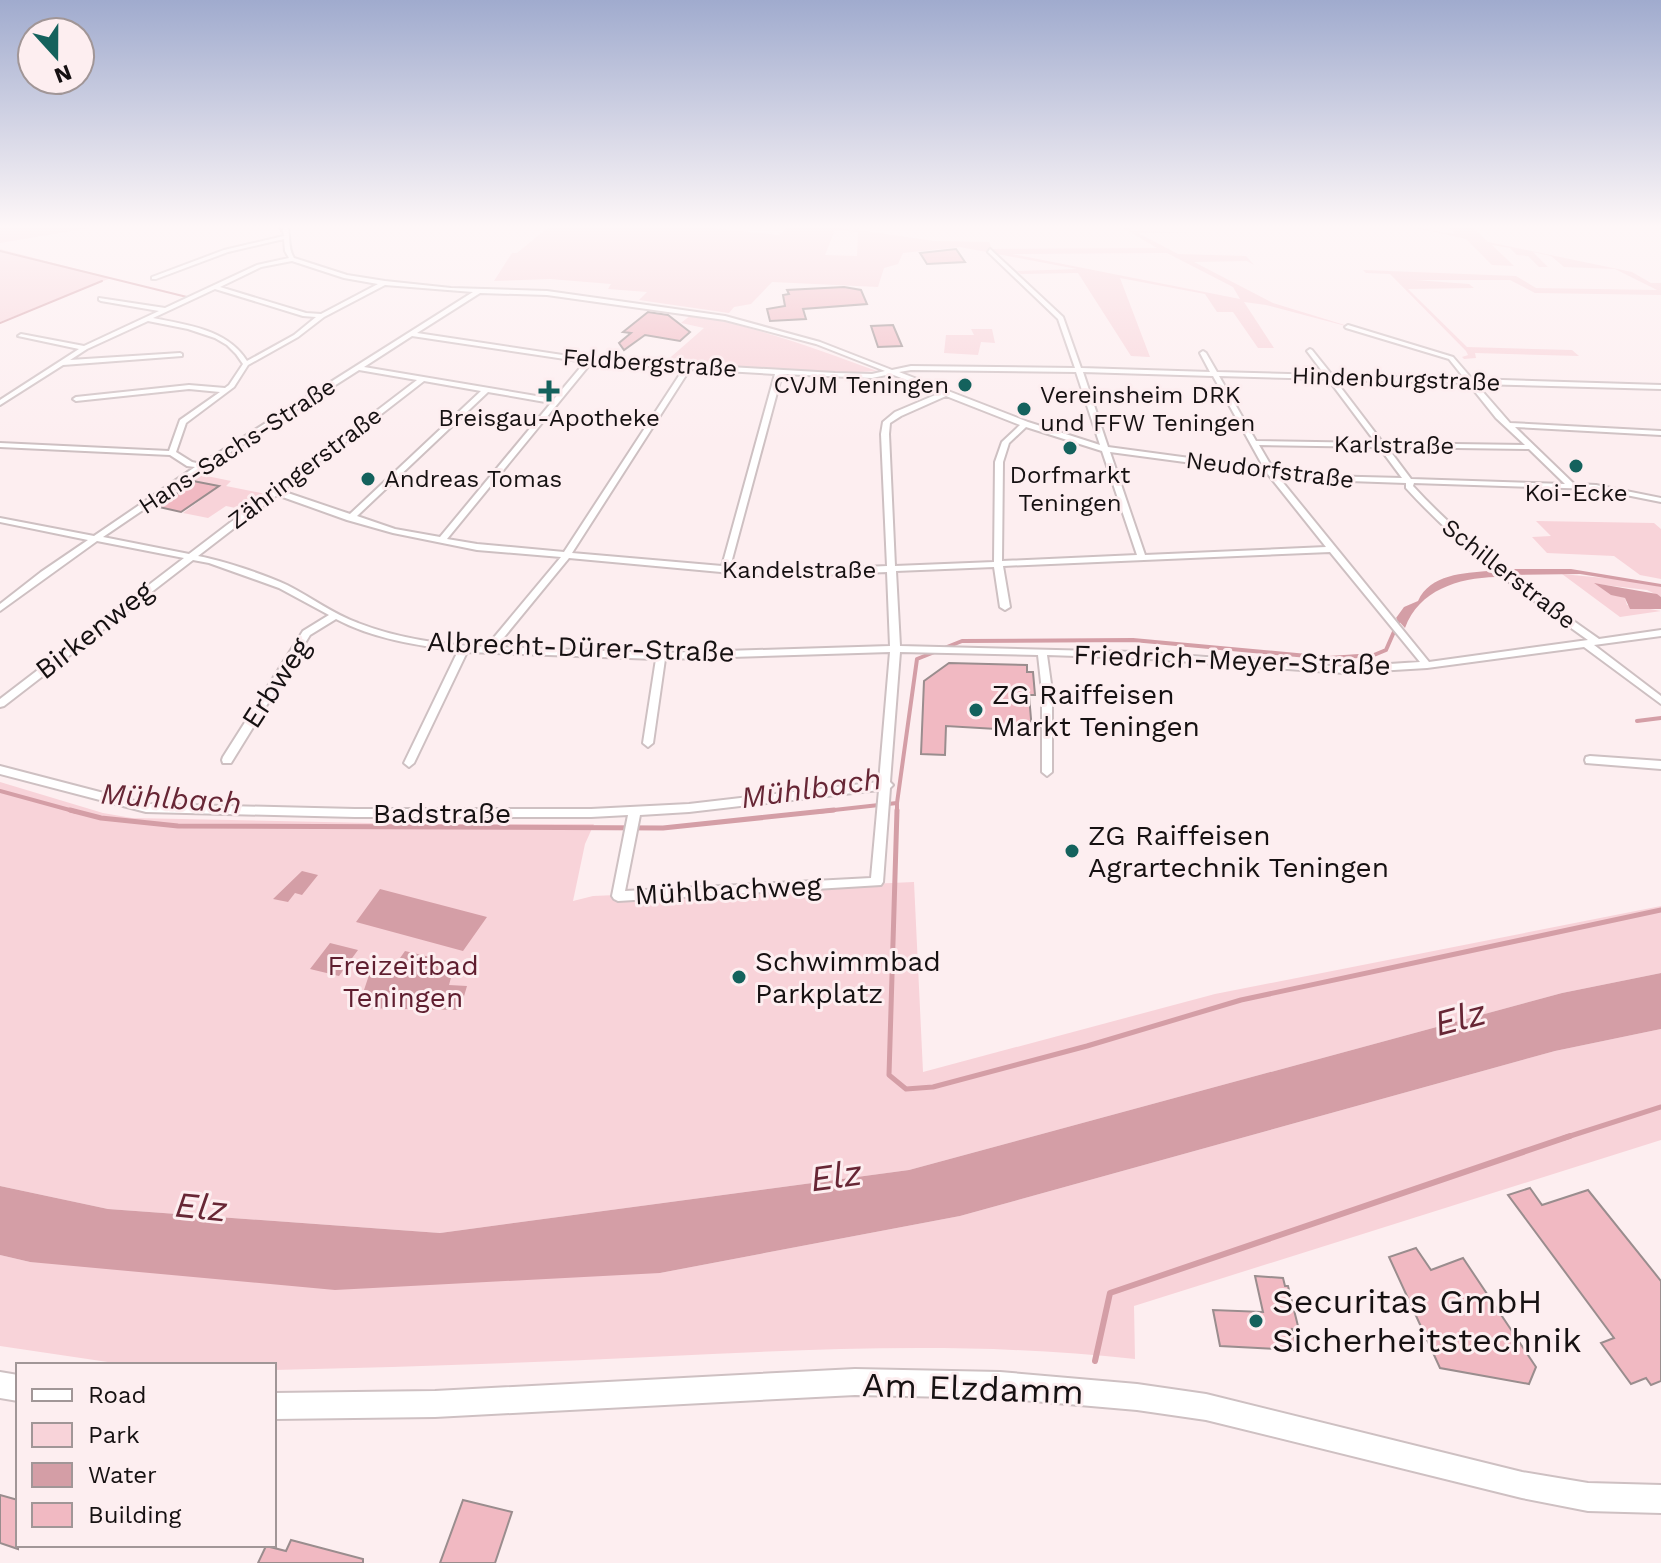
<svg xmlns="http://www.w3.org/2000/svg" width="1661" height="1563" viewBox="0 0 1661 1563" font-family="'Work Sans',sans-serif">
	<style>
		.green { fill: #f8d3d9; fill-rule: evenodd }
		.water { fill: #d49ea6 }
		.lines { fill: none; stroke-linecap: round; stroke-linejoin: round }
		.stream-far3 { stroke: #d49ea6; stroke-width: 2 }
		.stream-far2 { stroke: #d49ea6; stroke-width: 4 }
		.stream-far1 { stroke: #d49ea6; stroke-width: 5 }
		.stream { stroke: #d49ea6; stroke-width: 6 }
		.building { fill: #f1b9c2; stroke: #9a8d8e; stroke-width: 2 }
		.street-casing { stroke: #cec0c2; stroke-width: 4 }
		.secondary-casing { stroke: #cec0c2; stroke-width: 4 }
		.street { fill: #fff; fill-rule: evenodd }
		.secondary { fill: #fff; fill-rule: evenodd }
		.poi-dot { fill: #14625d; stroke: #fdeef0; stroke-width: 3 }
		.labels { text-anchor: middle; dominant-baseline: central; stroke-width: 6; stroke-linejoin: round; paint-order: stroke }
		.far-street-label { font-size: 24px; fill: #161112; stroke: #fdeef0 }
		.far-poi-label { font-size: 24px; fill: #161112; stroke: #fdeef0 }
		.street-label { font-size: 28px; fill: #161112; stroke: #fdeef0 }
		.poi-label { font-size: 28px; fill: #161112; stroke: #fdeef0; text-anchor: start }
		.park-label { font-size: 28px; fill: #5f1e2f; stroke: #fdeef0 }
		.water-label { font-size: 30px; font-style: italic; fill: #672635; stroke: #fdeef0 }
		.near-poi-label { font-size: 34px; fill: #161112; stroke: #fdeef0; text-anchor: start }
		.near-street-label { font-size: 34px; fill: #161112; stroke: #fdeef0 }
		.near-water-label { font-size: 36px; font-style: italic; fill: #672635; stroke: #fdeef0 }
	</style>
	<rect width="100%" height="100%" fill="#fdeef0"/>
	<path class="green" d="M0,225H108L0,243Z
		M551,225H715L714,228L779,235L786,228L764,225H812L855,230L860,225L859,230L934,241L989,242L992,249L1157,248L1118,225H1126L1134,231L1213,233H1138L1178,254L1246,256L1254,265L1247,261L1194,262L1273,303L1361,330L1266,305L1244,302L1274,348H1258L1233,312H1217L1205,294L1120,278L1150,357L1131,356L1078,273L1021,274L1017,271L1077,269L960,247L903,253L898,264L884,268L878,287L772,282L751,304L734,307L729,313L639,300L647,292L608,289L611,284L550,279L494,281L512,253H517ZM835,230L858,232L857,256L825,255ZM1167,253L1233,287L1240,299L1012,254Z
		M1403,225L1453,234L1455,233L1447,225H1470L1488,242L1632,272L1651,283H1661V295L1535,293L1510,280H1415L1469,284L1474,288L1408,289L1467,347L1572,350L1579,356L1475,353L1476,358L1464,359L1462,357L1468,355L1466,351L1390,274L1366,273L1363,270L1516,276L1536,288L1657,290L1615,269L1564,267L1551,256L1533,252L1548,267H1539L1528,256L1517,255L1510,248L1492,245L1514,266L1492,265L1466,239Z
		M0,249L111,278L0,322Z
		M691,315C756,326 816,349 877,371L842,373L664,363L704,328L681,323Z
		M971,329H992L995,343L981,342L978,355L944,353L946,335H974Z
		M202,475L231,481L226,486L266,494L245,510L226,506L208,518L183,513L218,487L193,481Z
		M1536,521L1654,523L1661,529V579L1640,575L1614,556L1547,553L1532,537L1551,536Z
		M1562,574L1636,581L1661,587V597L1647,590L1596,584L1611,594L1625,598L1627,605L1661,611L1620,617Z
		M0,782L103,813L132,818L417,824H594L585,844L573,901L593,896L914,882L923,1072L1215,994L1661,906V973L1562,993L909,1170L440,1233L108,1209L0,1186Z
		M1661,1029V1140L1134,1306L1135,1359C973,1341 813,1349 650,1357C525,1363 400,1367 274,1370V1365H128L0,1346V1255L30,1262L660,1273L960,1216L1555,1051Z"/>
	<path class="water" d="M1504,569H1571L1661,584V587L1580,574L1510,575Z
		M1489,571L1496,577C1458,578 1419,590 1405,628L1396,618L1404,607L1418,601C1430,574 1464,573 1489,571Z
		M1594,583L1657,594L1661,597V609H1630L1625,598L1611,595Z
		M302,871L318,875L302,895L295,893L288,902L273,899Z
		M380,889L487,917L463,951L356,922Z
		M330,943L358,950L339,976L310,969Z
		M405,951L455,963L449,985L467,986L460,1010L358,1008L369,975H388Z
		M1661,973V1029L1555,1051L960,1216L660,1273L335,1290L30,1262L0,1255V1186L108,1209L440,1233L909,1170L1562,993Z"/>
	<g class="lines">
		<path class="stream-far3" d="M278,225L281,231
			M0,251L187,297
			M0,323L102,281"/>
		<path class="stream-far2" d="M1637,721L1661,718
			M0,791L77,812
			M816,812L897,803L917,659L962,641L1133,640L1329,658L1374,655L1386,650L1400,618
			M897,812V803"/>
		<path class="stream-far1" d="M70,810L101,818L178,826L663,828L834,810
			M897,810L889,1075L906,1089L933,1087L1087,1046L1241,1000L1661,910
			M1564,1138L1661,1107"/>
		<path class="stream" d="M1095,1361L1110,1293L1570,1136"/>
	</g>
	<path class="building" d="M956,249L965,262L927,264L920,253Z
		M844,287L861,290L867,304L803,309L806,319L770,321L767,309L785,306L783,295L789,294L787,290Z
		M648,312L668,315L690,332L680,341L645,335L624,350L619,343L631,333L623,332Z
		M893,325L902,346L878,347L871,326Z
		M193,481L219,486L181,512L159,507Z
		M949,663L1027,665V672H1033L1035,695H1029L1032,731L946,726L945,755L921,754L924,681Z
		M1530,1188L1542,1205L1588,1190L1661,1281V1381L1651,1385L1646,1378L1631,1384L1601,1343L1614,1338L1508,1195Z
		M1416,1248L1431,1270L1463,1258L1536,1367L1529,1384L1440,1368L1389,1257Z
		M1255,1276L1283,1278L1285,1286H1288L1299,1330L1292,1329L1297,1350L1220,1346L1213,1310L1263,1312Z
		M0,1495L18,1500V1549L0,1543Z
		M463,1500L512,1512L495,1563H440Z
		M291,1540L363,1559V1563H258L266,1546L286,1551Z"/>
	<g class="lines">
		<defs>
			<path id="street" d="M282,225H287C291,236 287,247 294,258L347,275L385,281L451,288L547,291L725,316L820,342L892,370L911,366L1075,368L1058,319L988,252L990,249L1063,317L1081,368L1210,372L1200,353L1203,351L1206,353L1217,372L1325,375L1307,351L1310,349L1312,350L1332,375L1465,379L1449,359L1346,328L1345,327L1348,325L1453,357L1472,379L1661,385V389L1476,384L1510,423L1661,431V435L1515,427L1574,484L1596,485L1661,498V502L1596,489L1414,483L1413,486C1468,546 1532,592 1599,639L1661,630V636L1594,645L1661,696V704L1584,647L1427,668L1344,673L1136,658L1047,655L1052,691V772L1047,776L1042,772V691L1038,655L900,652L890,782L893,785L890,788L883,882L881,885L618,901L614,899L612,896L628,815L591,817H355L146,812L0,774V766L146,804L355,809H591L689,804L879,782L890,652L665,659L653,743L648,747L643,743L656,659L467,652L414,763L409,767L404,763L458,651C417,645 373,639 336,619L310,635L231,763H223L222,760L223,757L303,631L329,615L279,588L209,563L193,560L4,706L0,707V699L184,558L97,541L0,611V604L41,572L88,540L0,522V518L94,536L195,467L187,466L170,455L0,447V443L169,451L180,420L220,392L189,389L76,401L73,399L76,397L189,385L225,388L229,385L243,364L236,354L227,345L215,338L188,329L148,321L87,349L70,360L180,353L182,354V356L63,365L0,405V400L79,349L18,336L21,334L84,346L159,311L101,301L99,300V298L165,308L257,265L289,258L285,251L284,239L228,252L156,279H152V277L224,250L284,236ZM292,261L344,278L378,284L321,314L306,313L220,287L261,267ZM385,285L473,292L201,464L192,462L176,452L186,423L234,387L248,365L298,337L324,317ZM215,289L303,316L316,317L294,335L247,361C227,329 187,325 153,318ZM480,293L547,295L725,320L816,344L885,371L872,374L835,373L589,359L417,333ZM412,336L585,362L554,399L364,367ZM591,363L684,368L564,552L477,544L447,539ZM690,369L775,374L722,566L572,553ZM359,370L417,380L189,554L103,537L196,474ZM911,370L1076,372L1100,445L1028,422L899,372ZM1083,372L1213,376L1264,468L1108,447ZM782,374L872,378L891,374L940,393L895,412L883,422L881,434L887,566L776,571L730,567ZM1219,376L1328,379L1376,443L1256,441ZM1335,380L1468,383L1496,418L1525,445L1383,443ZM424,381L481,391L350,514L282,491ZM488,392L551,403L440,537L395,529L357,516ZM946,396L1020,425L1002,442L995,462L994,562L895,566L889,434L890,423L901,416ZM1026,427L1102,451L1137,555L1002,561L1003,462L1009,443ZM1259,445L1379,447L1402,478L1321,476L1273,469ZM1387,447L1529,449L1565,484L1411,479ZM1110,452L1267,473L1326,547L1145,555ZM1276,474L1321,480L1406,483V488C1460,547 1523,594 1588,640L1429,662ZM277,495L347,520L393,533L477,550L561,557L486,647C444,645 399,639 358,623C333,614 311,597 287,585C263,574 224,561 198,556ZM1330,552L1420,662L1344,667L1136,652L900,646L896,571L994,567L1000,607L1005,610L1010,607L1003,566ZM569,558L721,572L725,574L728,572L776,577L887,572L890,646L661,653L496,647ZM879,790L871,878L625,891L640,815L689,812Z
				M1590,756L1661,761V769L1586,763L1585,760L1586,757Z"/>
			<path id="secondary" d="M855,1369L1000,1372L1137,1384L1206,1394L1522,1472L1588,1483L1661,1485V1513L1588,1511L1522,1498L1206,1420L1137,1410L1000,1398L855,1395L435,1417L274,1419V1393L435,1391Z
				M0,1372L18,1375V1401L0,1398Z"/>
		</defs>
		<use href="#street" class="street-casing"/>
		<use href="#secondary" class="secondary-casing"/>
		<use href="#street" class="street"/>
		<use href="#secondary" class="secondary"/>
	</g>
	<linearGradient id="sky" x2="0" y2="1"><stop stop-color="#a0abce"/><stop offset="0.51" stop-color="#fef7f8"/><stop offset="1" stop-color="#fef7f8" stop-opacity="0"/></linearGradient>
	<rect width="1661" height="444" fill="url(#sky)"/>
	<g class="poi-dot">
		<circle cx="965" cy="385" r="8"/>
		<path d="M545 379h8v8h8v8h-8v8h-8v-8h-8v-8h8z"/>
		<circle cx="1024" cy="409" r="8"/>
		<circle cx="1070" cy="448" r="8"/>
		<circle cx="1576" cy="466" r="8"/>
		<circle cx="368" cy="479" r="8"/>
		<circle cx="976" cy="710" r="8"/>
		<circle cx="1072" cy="851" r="8"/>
		<circle cx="739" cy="977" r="8"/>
		<circle cx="1256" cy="1321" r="8"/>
	</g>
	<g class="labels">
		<g class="far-street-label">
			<text transform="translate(650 363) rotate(4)">Feldbergstraße</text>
			<text transform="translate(1396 379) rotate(2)">Hindenburgstraße</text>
			<text transform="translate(1394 445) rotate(1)">Karlstraße</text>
			<text transform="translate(237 446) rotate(-33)">Hans-Sachs-Straße</text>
			<text transform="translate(305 468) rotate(-37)">Zähringerstraße</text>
			<text transform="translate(1270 470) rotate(7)">Neudorfstraße</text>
			<text x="799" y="570">Kandelstraße</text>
			<text transform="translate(1509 574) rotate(38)">Schillerstraße</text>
		</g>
		<g class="far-poi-label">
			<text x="949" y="385" text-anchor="end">CVJM Teningen</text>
			<text x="1040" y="395" text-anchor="start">Vereinsheim DRK<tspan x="1040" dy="28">und FFW Teningen</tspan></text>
			<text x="549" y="418">Breisgau-Apotheke</text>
			<text x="1070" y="475">Dorfmarkt<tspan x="1070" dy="28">Teningen</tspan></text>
			<text x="384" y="479" text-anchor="start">Andreas Tomas</text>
			<text x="1576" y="493">Koi-Ecke</text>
		</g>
		<g class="street-label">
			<text transform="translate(94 630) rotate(-38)">Birkenweg</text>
			<text transform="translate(581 647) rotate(2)">Albrecht-Dürer-Straße</text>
			<text transform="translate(1232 660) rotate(2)">Friedrich-Meyer-Straße</text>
			<text transform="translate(276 683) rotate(-57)">Erbweg</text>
			<text x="442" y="813">Badstraße</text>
			<text transform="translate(728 890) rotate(-3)">Mühlbachweg</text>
		</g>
		<g class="poi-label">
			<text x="992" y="694">ZG Raiffeisen<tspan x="992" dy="32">Markt Teningen</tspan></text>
			<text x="1088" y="835">ZG Raiffeisen<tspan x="1088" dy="32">Agrartechnik Teningen</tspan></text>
			<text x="755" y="961">Schwimmbad<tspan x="755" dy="32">Parkplatz</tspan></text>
		</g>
		<g class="park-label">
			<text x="403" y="965">Freizeitbad<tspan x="403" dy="32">Teningen</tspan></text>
		</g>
		<g class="water-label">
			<text transform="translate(811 788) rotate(-8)">Mühlbach</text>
			<text transform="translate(171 798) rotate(4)">Mühlbach</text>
		</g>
		<g class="near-poi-label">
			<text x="1272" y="1301">Securitas GmbH<tspan x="1272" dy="39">Sicherheitstechnik</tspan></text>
		</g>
		<g class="near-street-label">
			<text transform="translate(973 1388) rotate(2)">Am Elzdamm</text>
		</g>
		<g class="near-water-label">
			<text transform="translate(1460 1018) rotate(-15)">Elz</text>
			<text transform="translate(836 1176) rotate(-8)">Elz</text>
			<text transform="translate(201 1207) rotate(6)">Elz</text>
		</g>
	</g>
	<rect x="16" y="1363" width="260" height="184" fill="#fdeef0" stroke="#a19697" stroke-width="2"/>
	<rect x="32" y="1389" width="40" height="12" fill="#ffffff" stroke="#a19697" stroke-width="2"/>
	<text x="88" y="1403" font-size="24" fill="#161112">Road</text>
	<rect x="32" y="1423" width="40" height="24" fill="#f8d3d9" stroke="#a19697" stroke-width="2"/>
	<text x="88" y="1443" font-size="24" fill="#161112">Park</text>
	<rect x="32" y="1463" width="40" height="24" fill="#d49ea6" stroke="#a19697" stroke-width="2"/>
	<text x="88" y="1483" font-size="24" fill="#161112">Water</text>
	<rect x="32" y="1503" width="40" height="24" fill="#f1b9c2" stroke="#a19697" stroke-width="2"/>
	<text x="88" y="1523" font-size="24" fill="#161112">Building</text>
	<g transform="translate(56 56) rotate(159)"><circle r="38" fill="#fdeef0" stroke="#a19697" stroke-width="2"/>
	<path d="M0-6L14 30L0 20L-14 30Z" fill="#14625d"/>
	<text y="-12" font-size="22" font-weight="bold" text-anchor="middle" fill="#161112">N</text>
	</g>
</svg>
